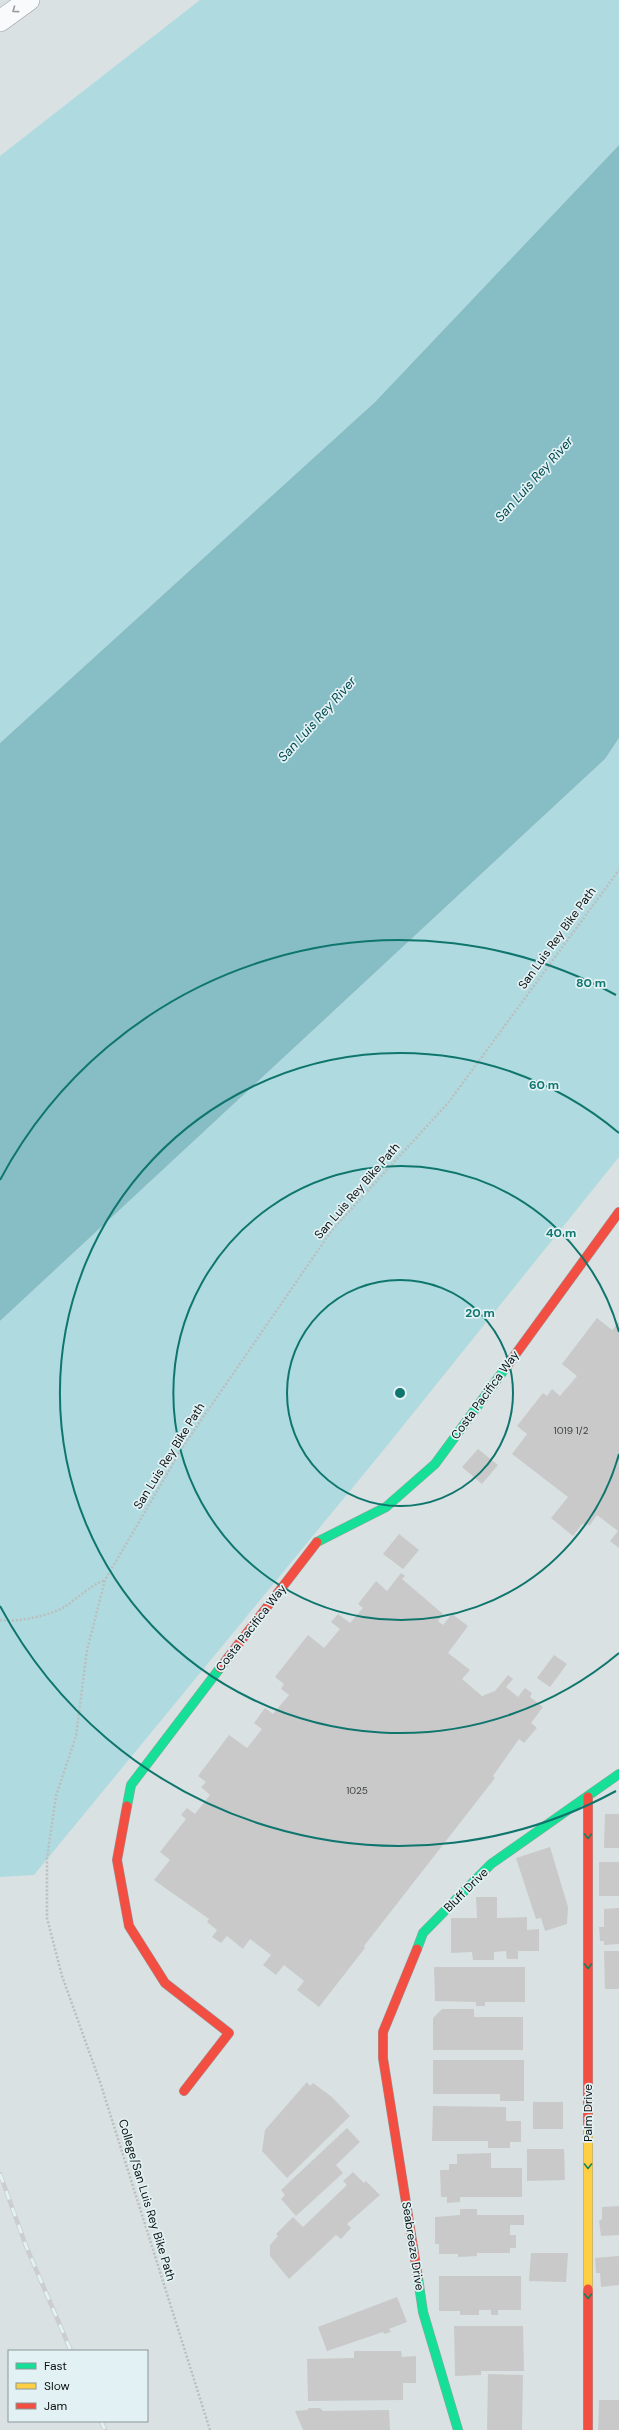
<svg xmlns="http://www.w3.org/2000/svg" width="619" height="2430" viewBox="0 0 619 2430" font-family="'DM Sans',sans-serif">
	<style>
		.green { fill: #afdbe0 }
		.water { fill: #87bec5 }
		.building { fill: #c9c9ca }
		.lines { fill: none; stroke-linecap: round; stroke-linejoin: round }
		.lane-casing { stroke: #999e9f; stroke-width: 22 }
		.fast-casing { stroke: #999e9f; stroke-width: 10 }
		.slow-casing { stroke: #999e9f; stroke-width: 10 }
		.jam-casing { stroke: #999e9f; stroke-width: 10 }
		.path { stroke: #bcbebe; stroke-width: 2.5; stroke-dasharray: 2 2; stroke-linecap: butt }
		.lane { stroke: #f9fafb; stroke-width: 21 }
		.fast { stroke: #16e098; stroke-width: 9 }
		.slow { stroke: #ffcf43; stroke-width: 9 }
		.jam { stroke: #f24e42; stroke-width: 9 }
		.rail-casing { stroke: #cbcdce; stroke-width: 4.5 }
		.rail { stroke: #e2f1f3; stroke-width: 3; stroke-dasharray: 9; stroke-linecap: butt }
		.oneway { stroke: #9a9d9e }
		.oneway2 { stroke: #12835c }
		.ring { fill: none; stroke: #0f766e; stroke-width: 2 }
		.labels { text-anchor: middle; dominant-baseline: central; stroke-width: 3.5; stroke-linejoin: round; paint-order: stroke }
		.number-label { font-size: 10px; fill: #3e4243 }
		.street-label { font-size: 12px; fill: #0c1112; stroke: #e2f1f3 }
		.water-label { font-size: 13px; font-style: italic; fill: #00484f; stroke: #e2f1f3 }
		.centre { fill: #0f766e; stroke: #e2f1f3; stroke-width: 2 }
		.ring-label { font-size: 12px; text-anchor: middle; font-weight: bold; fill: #0f766e; stroke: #e2f1f3; stroke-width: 3.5; stroke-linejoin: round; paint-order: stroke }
	</style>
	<rect width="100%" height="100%" fill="#d9e1e2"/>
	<path class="green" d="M200,0H619V145L375,402L0,743V156Z
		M619,738V1157L386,1447L34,1875L0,1877V1321L605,759Z"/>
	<path class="water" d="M619,145V738L605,759L0,1321V743L375,402Z"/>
	<path class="building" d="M597,1318L612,1330L619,1322V1548L610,1541L618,1531L597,1515L590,1525L582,1524L573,1536L551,1518L568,1497L512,1454L527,1434L517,1426L543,1393L547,1396L552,1389L560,1396L577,1376L562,1364Z
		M478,1449L498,1465L482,1484L462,1467Z
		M399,1534L419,1550L403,1569L383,1554Z
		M401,1573L405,1576L402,1579L443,1614L438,1621L443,1625L452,1614L468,1626L448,1653L470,1670L462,1679L482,1696L495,1691L508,1675L513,1679L506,1687L518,1697L525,1688L532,1693L530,1697L543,1707L531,1723L537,1728L524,1743L519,1739L493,1776L495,1778L364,1946L365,1948L319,2007L297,1990L304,1981L284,1965L276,1975L263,1965L271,1955L250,1939L243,1949L227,1936L221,1943L212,1937L217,1930L207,1922L209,1919L154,1880L170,1860L160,1852L186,1819L181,1815L187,1808L195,1814L210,1795L201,1787L206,1782L198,1776L229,1735L247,1748L262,1729L254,1723L265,1708L273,1714L289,1695L281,1689L284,1684L275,1677L308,1635L324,1648L340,1629L331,1622L338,1614L350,1623L363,1608L358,1604L376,1581L387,1591Z
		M554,1655L567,1664L550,1687L537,1678Z
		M605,1814H619V1848H604Z
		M550,1847L568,1907L567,1924L545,1931L541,1918L536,1919L516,1858Z
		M599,1862H619V1896H599Z
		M476,1897H497V1918L527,1917V1930L539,1929V1951H518V1959H507L506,1951L494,1952V1960H473L472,1952L451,1953V1918H477Z
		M619,1908V1944L604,1945V1941H600L599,1927H604V1909Z
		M604,1951H619V1989H605Z
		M434,1967H525V2002H485V2006H476V2002L435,2001Z
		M442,2009H474V2017H523V2050H433V2018Z
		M433,2060H524V2101H500V2094H433Z
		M307,2082L310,2086L313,2083L332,2097L350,2116L287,2178L262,2151L265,2130Z
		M533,2102H563V2129H533Z
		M433,2106L506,2107V2121H521V2142H510V2148H488V2141H432Z
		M347,2128L360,2142L336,2165L343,2173L296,2216L281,2199L285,2195L281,2190Z
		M527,2149H564L565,2180L527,2181Z
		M491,2153V2168H522V2197H460V2202L447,2203V2197H441L440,2170H449V2164H457V2154Z
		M353,2172L364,2183L366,2181L380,2195L347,2224L351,2228L341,2239L336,2235L289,2279L270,2256V2245L278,2236L276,2234L293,2217L303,2227L347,2185L343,2181Z
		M619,2206V2235L601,2236L599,2221L602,2219V2207Z
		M460,2209H477V2215H524V2225H510V2235H516V2248H510V2253H477V2256L458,2257V2254H439V2244H435V2217L460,2215Z
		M531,2253H568L566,2282L529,2281Z
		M619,2256V2285L601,2287L600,2273H596L595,2258Z
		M439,2276H521V2310H498V2315H491V2310H479V2315H460V2311H439Z
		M397,2297L407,2322L389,2329L391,2332L384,2334L383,2332L327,2351L318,2327Z
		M454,2326H523L524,2371H481V2375L455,2376Z
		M354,2351H401L402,2357L416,2356V2383H403V2400L308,2401L307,2359L354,2358Z
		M488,2374L523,2375L522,2430H487Z
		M599,2400H619V2430H598Z
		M309,2408H320L323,2411L389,2410L390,2430H303L295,2411L307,2410Z"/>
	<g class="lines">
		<defs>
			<path id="lane" d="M0,21L29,0"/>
			<path id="fast" d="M317,1542L386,1507L435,1464L507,1366
				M127,1806L131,1785L220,1668
				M417,1949L423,1933L491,1864L619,1774
				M418,2278L423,2312L458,2430"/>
			<path id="slow" d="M588,2125V2289"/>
			<path id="jam" d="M507,1366L619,1212
				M220,1668L317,1542
				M588,1797V2125
				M127,1806L117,1860L129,1926L165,1983L229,2033L184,2091
				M417,1949L383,2032V2058L418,2278
				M588,2289V2430"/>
		</defs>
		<use href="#lane" class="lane-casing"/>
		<use href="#fast" class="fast-casing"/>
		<use href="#slow" class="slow-casing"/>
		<use href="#jam" class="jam-casing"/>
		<path class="path" d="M0,1620C16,1623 53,1615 66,1606C79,1597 90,1586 105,1580
			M210,2430L100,2082L62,1976L47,1918V1858L56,1796L76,1736L87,1650L105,1580L184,1445L332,1230L448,1103L619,870"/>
		<use href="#lane" class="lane"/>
		<use href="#fast" class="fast"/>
		<use href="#slow" class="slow"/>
		<use href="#jam" class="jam"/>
		<defs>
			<path id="rail" d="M0,2174L26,2246L71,2351
				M101,2421L105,2430"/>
		</defs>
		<use href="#rail" class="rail-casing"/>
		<use href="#rail" class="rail"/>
	</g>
	<defs><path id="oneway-chevron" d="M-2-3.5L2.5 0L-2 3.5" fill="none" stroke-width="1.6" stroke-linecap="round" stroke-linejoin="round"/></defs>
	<use class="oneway" href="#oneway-chevron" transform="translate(15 10) rotate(144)"/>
	<g class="oneway2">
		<use href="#oneway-chevron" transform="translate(588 1836) rotate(90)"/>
		<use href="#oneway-chevron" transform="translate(588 1966) rotate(90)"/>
		<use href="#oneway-chevron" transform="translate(588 2166) rotate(90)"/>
		<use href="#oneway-chevron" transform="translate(588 2296) rotate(90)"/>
	</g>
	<g class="ring">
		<circle cx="400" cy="1393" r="113"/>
		<path d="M619 1454A227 227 0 1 1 619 1332"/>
		<path d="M619 1653A340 340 0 1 1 619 1133"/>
		<path d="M616 1791A453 453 0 0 1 0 1606M0 1180A453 453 0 0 1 616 995"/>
	</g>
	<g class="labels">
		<g class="number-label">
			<text x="571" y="1430">1019 1/2</text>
			<text x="357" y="1790">1025</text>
		</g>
		<g class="street-label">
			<text transform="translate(557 938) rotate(-54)">San Luis Rey Bike Path</text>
			<text transform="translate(357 1191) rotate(-49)">San Luis Rey Bike Path</text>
			<text transform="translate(485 1395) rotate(-54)">Costa Pacifica Way</text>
			<text transform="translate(169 1456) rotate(-58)">San Luis Rey Bike Path</text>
			<text transform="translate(251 1628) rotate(-52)">Costa Pacifica Way</text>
			<text transform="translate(466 1890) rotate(-45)">Bluff Drive</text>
			<text transform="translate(588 2113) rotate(-90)">Palm Drive</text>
			<text transform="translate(147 2200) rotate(73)">College/San Luis Rey Bike Path</text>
			<text transform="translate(413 2246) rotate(81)">Seabreeze Drive</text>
		</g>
		<g class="water-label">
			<text transform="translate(534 479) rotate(-48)">San Luis Rey River</text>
			<text transform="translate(317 719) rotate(-48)">San Luis Rey River</text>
		</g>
	</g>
	<circle cx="400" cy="1393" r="6" class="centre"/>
	<g class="ring-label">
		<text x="591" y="987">80 m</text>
		<text x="544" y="1089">60 m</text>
		<text x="561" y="1237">40 m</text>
		<text x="480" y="1317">20 m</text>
	</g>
	<rect x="8" y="2350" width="140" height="72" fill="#e2f1f3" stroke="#8c9799"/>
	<rect x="16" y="2363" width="20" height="6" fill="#16e098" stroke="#8c9799"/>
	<text x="44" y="2370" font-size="12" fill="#0c1112">Fast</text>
	<rect x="16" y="2383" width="20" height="6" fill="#ffcf43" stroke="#8c9799"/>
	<text x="44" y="2390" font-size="12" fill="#0c1112">Slow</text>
	<rect x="16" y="2403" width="20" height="6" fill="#f24e42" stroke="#8c9799"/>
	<text x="44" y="2410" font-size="12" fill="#0c1112">Jam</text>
</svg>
